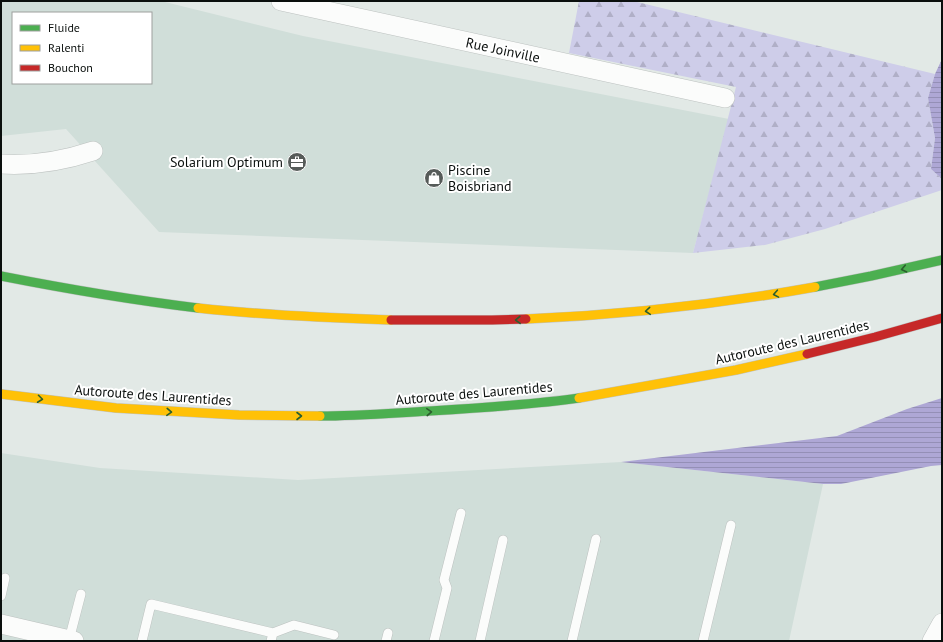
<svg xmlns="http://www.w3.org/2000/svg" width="943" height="642" viewBox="0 0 943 642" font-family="'PT Sans',sans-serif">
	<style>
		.built { fill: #d0ded9; fill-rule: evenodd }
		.forest { fill: url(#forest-firs) }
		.water { fill: url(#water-rules) }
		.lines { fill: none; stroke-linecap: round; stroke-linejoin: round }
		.lane-casing { stroke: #bdc2c0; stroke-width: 10 }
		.street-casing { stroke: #bdc2c0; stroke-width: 20 }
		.fast-casing { stroke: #bfc2c1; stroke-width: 10 }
		.slow-casing { stroke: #bfc2c1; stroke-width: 10 }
		.jam-casing { stroke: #bfc2c1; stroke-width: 10 }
		.lane { stroke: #fbfcfb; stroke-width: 9 }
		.street { stroke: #fbfcfb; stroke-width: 19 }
		.fast { stroke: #4caf50; stroke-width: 9 }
		.slow { stroke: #ffc107; stroke-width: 9 }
		.jam { stroke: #c62828; stroke-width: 9 }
		.oneway { stroke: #2b5f2e }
		.labels { text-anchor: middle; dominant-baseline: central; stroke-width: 4; stroke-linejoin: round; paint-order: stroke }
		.street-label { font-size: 14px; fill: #0a0f0d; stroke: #fff }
		.poi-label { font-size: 14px; fill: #0a0f0d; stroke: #fff; text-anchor: end }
	</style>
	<defs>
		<pattern id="forest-firs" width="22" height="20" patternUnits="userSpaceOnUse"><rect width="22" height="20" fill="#cecde9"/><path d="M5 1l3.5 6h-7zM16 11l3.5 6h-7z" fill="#b0afc7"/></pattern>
		<pattern id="water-rules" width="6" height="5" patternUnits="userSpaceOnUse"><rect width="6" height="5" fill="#aea7d5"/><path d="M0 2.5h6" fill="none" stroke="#948fb6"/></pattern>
	</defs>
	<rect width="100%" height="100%" fill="#e2e9e6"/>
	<path class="built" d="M1,1H161L303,36L729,119L693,253L159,232L66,129L1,136ZM13,13H151V83H13Z
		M1,453L100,468L298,480L621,462L823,484L789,641H1Z"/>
	<path class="forest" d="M579,1H633L935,74L928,98L935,138L931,169L942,179V190L825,229L765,245L693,253L736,87L569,53Z"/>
	<path class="water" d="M942,59V179L931,169L935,138L928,98L935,74Z
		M942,398V465L931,466L841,484H823L621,462L837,436L907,409Z"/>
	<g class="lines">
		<defs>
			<path id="lane" d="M1,596L5,578
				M273,633L294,625L334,635
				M69,640L81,594
				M142,641L151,604L273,633L271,641
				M386,641L388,633
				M434,641L447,588L444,580L461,513
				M480,641L503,540
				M572,641L596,539
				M703,641L731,525"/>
			<path id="street" d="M281,1L725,98
				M1,164C33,166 63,161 93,151
				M1,624L74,641
				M932,641L942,623"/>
			<path id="fast" d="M1,276C67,289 132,300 198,308
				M815,287L871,276L942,260
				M320,416C357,416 393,413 430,411C480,408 530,405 579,398"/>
			<path id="slow" d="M198,308C263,315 327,318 391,320
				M526,319C623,315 720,304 815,287
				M1,394L116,408L239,415L320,416
				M579,398L736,370L807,354"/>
			<path id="jam" d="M391,320H492L526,319
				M807,354L875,337L942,318"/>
		</defs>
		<use href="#lane" class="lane-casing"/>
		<use href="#street" class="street-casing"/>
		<use href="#fast" class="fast-casing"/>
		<use href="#slow" class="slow-casing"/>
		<use href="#jam" class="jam-casing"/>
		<use href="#lane" class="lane"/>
		<use href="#street" class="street"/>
		<use href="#fast" class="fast"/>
		<use href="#slow" class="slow"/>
		<use href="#jam" class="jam"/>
	</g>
	<defs><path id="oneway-chevron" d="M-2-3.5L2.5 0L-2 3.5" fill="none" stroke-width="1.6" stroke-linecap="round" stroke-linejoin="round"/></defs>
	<g class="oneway">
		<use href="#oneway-chevron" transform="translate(904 269) rotate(168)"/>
		<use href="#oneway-chevron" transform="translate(776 294) rotate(170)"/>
		<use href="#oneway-chevron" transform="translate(648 311) rotate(175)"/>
		<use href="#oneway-chevron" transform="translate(518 320) rotate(178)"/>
		<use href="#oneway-chevron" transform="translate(40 399) rotate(7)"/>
		<use href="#oneway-chevron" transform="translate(169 412) rotate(3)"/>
		<use href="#oneway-chevron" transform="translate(429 412) rotate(-3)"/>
		<use href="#oneway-chevron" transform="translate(299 416)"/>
	</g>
	<defs>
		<symbol id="office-disc" viewBox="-11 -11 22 22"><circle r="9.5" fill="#565b59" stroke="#fff"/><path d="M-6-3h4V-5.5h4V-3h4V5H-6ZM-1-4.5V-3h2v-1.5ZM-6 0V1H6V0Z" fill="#fff"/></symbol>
		<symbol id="shop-disc" viewBox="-11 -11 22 22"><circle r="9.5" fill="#565b59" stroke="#fff"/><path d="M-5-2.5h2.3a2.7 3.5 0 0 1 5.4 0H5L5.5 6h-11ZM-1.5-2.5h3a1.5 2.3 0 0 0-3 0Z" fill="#fff"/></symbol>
	</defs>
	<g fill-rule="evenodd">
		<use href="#office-disc" x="286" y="151" width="22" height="22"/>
		<use href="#shop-disc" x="423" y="167" width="22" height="22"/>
	</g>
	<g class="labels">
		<g class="street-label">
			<text transform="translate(503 50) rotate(12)">Rue Joinville</text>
			<text transform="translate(792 342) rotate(-13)">Autoroute des Laurentides</text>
			<text transform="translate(474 393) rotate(-5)">Autoroute des Laurentides</text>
			<text transform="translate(153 395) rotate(4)">Autoroute des Laurentides</text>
		</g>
		<g class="poi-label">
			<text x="283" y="162">Solarium Optimum</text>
			<text x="448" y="170" text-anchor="start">Piscine<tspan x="448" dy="16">Boisbriand</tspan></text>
		</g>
	</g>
	<rect width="943" height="642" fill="none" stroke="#0a0f0d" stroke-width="4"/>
	<rect x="12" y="12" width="140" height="72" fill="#ffffff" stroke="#9d9f9e"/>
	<rect x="20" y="25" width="20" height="6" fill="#4caf50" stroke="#9d9f9e"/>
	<text x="48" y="32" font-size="12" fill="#0a0f0d">Fluide</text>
	<rect x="20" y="45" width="20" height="6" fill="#ffc107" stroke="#9d9f9e"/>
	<text x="48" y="52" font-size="12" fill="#0a0f0d">Ralenti</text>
	<rect x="20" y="65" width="20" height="6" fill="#c62828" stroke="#9d9f9e"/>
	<text x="48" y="72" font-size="12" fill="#0a0f0d">Bouchon</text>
</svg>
